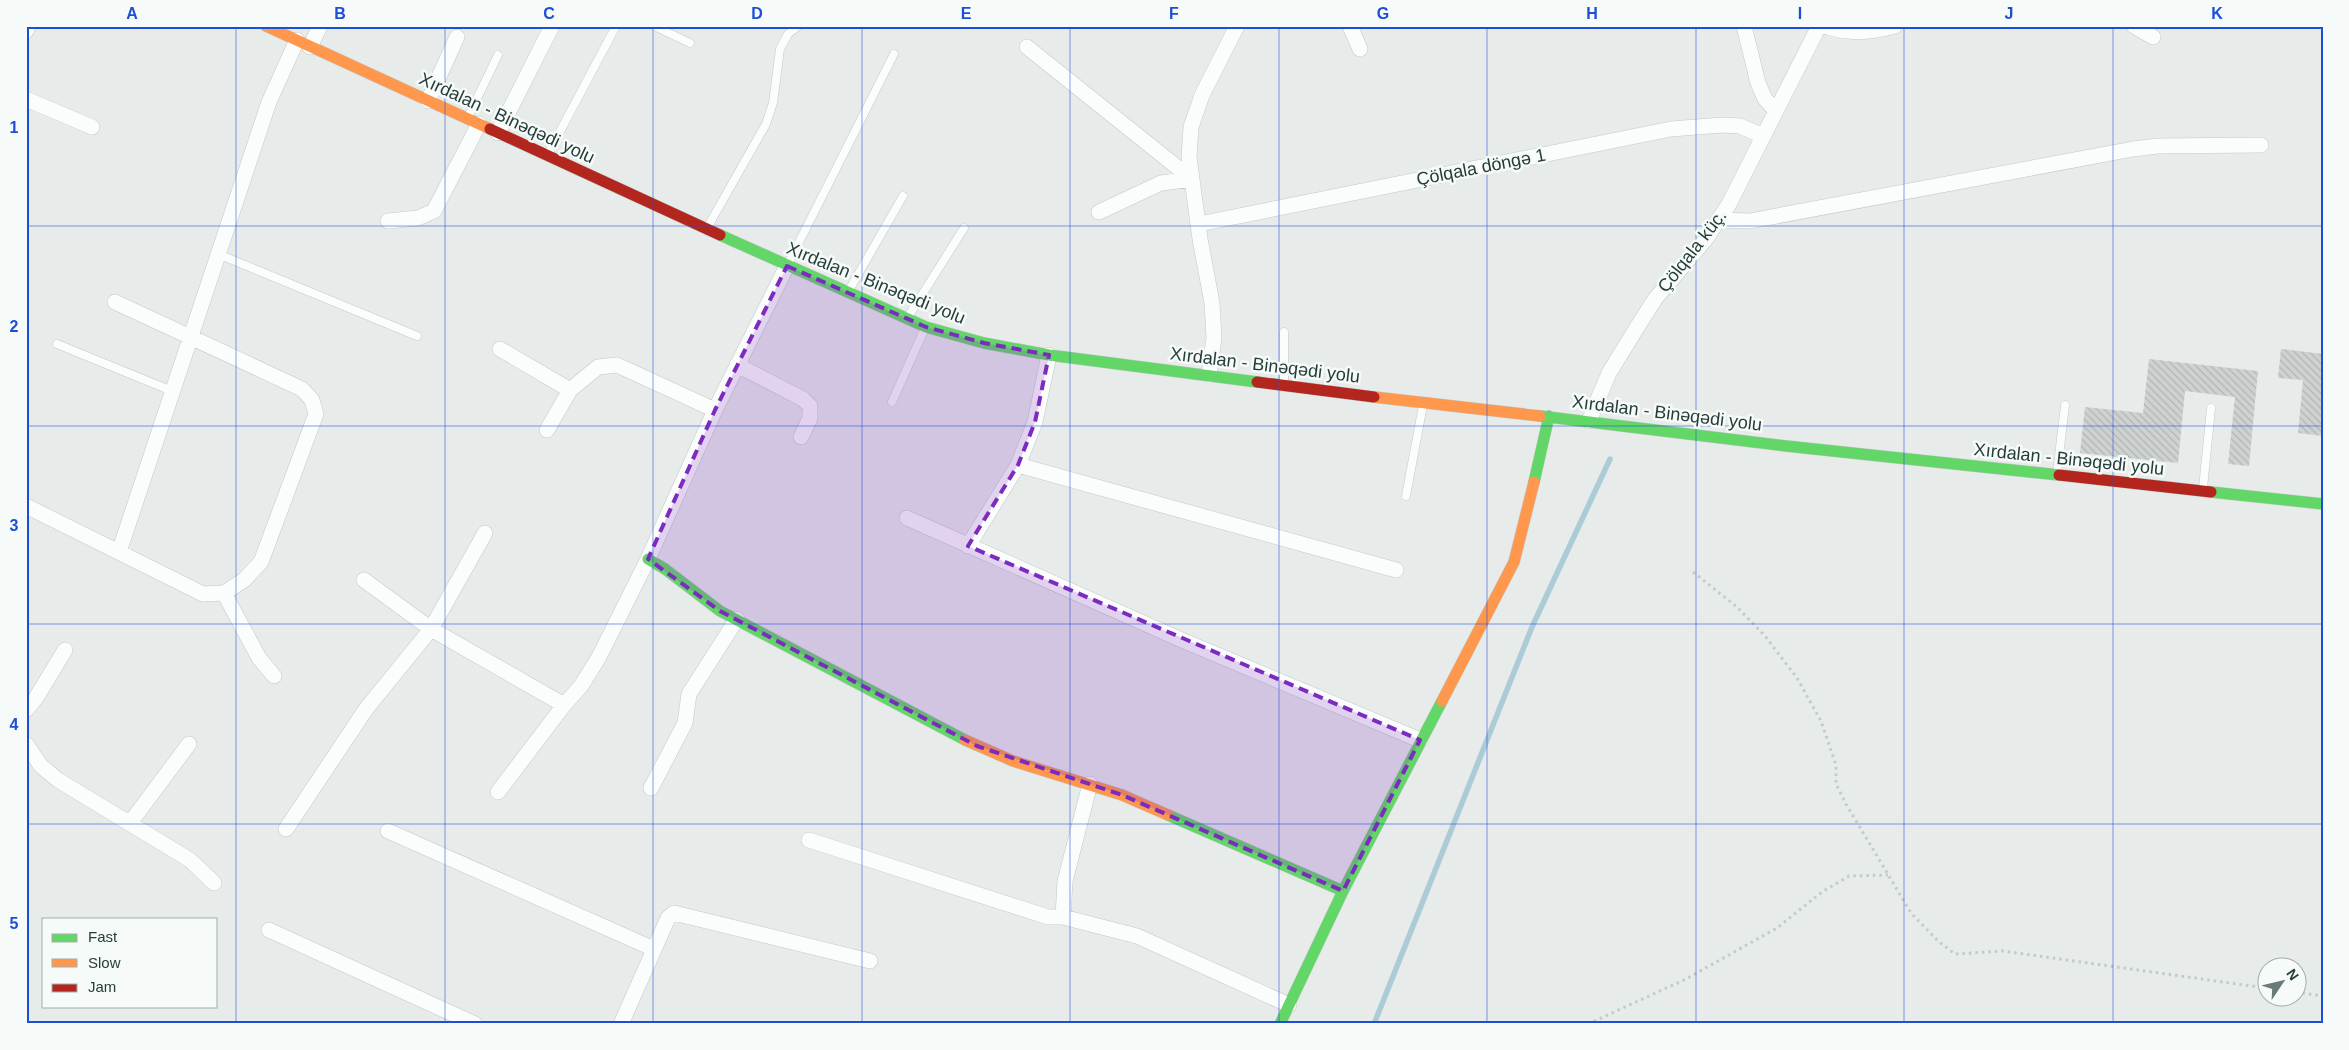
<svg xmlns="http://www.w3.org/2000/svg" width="2349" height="1050" viewBox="0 0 2349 1050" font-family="Helvetica,sans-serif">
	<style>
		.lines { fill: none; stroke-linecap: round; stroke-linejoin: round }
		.stream { stroke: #abcbd6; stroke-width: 5.5 }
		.building { fill: url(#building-back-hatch) }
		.lane-casing { stroke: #c4c8c7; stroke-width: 9 }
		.street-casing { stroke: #c4c8c7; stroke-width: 16 }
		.fast-casing { stroke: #c3c9c7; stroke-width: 12 }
		.slow-casing { stroke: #c3c9c7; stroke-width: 12 }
		.jam-casing { stroke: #c3c9c7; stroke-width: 12 }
		.path { stroke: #c2cbca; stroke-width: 3; stroke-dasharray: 2.5 4; stroke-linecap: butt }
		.lane { stroke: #fbfcfc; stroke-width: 8 }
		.street { stroke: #fbfcfc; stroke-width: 15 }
		.fast { stroke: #63d668; stroke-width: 11 }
		.slow { stroke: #ff974d; stroke-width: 11 }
		.jam { stroke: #b3261e; stroke-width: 11 }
		.marked { fill: #7b2cbf; fill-opacity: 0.2; stroke: #7b2cbf; stroke-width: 4; stroke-dasharray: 10 6; stroke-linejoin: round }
		.grid { fill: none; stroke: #1d4ed8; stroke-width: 1; stroke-opacity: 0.55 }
		.labels { text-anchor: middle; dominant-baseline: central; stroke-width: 5; stroke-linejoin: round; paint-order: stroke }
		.street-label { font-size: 18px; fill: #253e3b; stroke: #f6faf8 }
		.neatline { fill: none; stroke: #1d4ed8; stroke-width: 2 }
		.grid-label { font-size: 16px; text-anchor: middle; font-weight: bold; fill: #1d4ed8 }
	</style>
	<defs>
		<pattern id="building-back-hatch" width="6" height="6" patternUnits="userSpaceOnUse" patternTransform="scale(1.25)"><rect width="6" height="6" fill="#ced3d1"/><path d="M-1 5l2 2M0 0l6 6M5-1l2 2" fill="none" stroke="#b1b6b4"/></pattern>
	</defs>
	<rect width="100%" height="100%" fill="#e7ebea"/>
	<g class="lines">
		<path class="stream" d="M1374,1024L1532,627L1610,459"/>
	</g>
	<path class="building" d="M2281,349L2323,354V436L2298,433L2303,380L2278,378Z
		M2149,359L2258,371L2249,466L2228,464L2235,397L2185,391L2178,463L2080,453L2085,407L2143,413Z"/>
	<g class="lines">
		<defs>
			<path id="lane" d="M654,26L690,43
				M468,117L498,55
				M548,154L616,26
				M707,228L766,124L773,103L780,49L788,34L798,26
				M218,254L417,336
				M788,264L894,54
				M848,292L903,196
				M908,317L964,228
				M1284,332V382
				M57,344L172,391
				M892,402L925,328
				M2057,473L2065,405
				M2203,488L2211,408
				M1406,496L1423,405"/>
			<path id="street" d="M1350,26L1360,49
				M1744,26L1758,83L1765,99L1776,111
				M1824,26C1849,34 1869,33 1895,26
				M2134,26L2153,37
				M26,31L28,26
				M310,47L320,26
				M1027,47L1192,179L1161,183L1099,212
				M26,99L92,127
				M428,101L457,37
				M498,133L552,26
				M1719,220L1750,221L2133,149L2158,146L2261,145
				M388,221L418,218L434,211L479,124
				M1199,224L1671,129L1722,125L1740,126L1763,136
				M500,349L570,390L598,367L617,365L715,410
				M737,365L803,399L810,406V418L801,437
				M1209,374L1214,338L1212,303L1200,239L1189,157L1191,127L1202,95L1237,26
				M1589,421L1609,373L1636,329L1655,299L1705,240L1729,204L1819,26
				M547,430L570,390
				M1018,465L1396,570
				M26,506L203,594L224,593L244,580L261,562L316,414L312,400L302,389L115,302
				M907,518L1184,641L1420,740
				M968,546L1018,465L1035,422L1049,355
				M119,552L269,102L297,40
				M364,580L431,629L564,705
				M224,593L259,658L274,676
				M26,710L36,698L65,650
				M26,744L41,766L58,780L190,860L214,883
				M651,788L685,723L689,694L737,619
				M498,792L564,705L581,686L599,657L648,559L715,410L787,266
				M130,823L189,744
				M286,829L366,709L431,629L485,533
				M388,831L654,949
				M809,840L1048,917H1063L1137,936L1289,1005
				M1063,917L1065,881L1090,784
				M269,930L475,1024
				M621,1024L668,918L674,913L870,961"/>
			<path id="fast" d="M720,235L926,327L984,343L1049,355L1257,382
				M1540,416L1786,446L2059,475
				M1534,482L1549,416
				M2211,492L2323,504
				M648,559L665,569L720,611L965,740
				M1168,815L1343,891
				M1280,1024L1343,891L1442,701"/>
			<path id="slow" d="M266,26L490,129
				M1374,397L1540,416
				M1442,701L1514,562L1534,482
				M965,740L1013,761L1122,795L1168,815"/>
			<path id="jam" d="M490,129L720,235
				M1257,382L1374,397
				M2059,475L2211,492"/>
		</defs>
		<use href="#lane" class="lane-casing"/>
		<use href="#street" class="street-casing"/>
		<use href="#fast" class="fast-casing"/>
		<use href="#slow" class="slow-casing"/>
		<use href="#jam" class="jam-casing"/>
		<path class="path" d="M1693,572L1737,607L1765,636L1797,678L1821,721L1836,765V784L1846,804L1911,913L1938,941L1955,954L2003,951L2266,988
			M2296,992L2323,996
			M1588,1024L1686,979L1777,928L1822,892L1849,876L1888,875"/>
		<use href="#lane" class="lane"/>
		<use href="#street" class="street"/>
		<use href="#fast" class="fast"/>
		<use href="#slow" class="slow"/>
		<use href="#jam" class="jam"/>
	</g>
	<path class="marked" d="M787,266L926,327L984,343L1049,355L1035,422L1018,465L968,546L1420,740L1343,891L1122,795L977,746L720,611L648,559L715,410Z"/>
	<path class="grid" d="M236,26V1024M445,26V1024M653,26V1024M862,26V1024M1070,26V1024M1279,26V1024M1487,26V1024M1696,26V1024M1904,26V1024M2113,26V1024M26,226H2323M26,426H2323M26,624H2323M26,824H2323"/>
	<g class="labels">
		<g class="street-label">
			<text transform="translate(507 118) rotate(25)">Xırdalan - Binəqədi yolu</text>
			<text transform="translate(1481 167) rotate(-11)">Çölqala döngə 1</text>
			<text transform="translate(1692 251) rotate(-52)">Çölqala küç.</text>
			<text transform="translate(876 283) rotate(22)">Xırdalan - Binəqədi yolu</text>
			<text transform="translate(1265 365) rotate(7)">Xırdalan - Binəqədi yolu</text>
			<text transform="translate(1667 413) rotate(7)">Xırdalan - Binəqədi yolu</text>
			<text transform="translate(2069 459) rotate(6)">Xırdalan - Binəqədi yolu</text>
		</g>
	</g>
	<rect width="2349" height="1050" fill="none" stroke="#f6faf8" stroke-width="55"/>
	<rect x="42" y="918" width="175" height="90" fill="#f6faf8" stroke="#a2afac"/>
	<rect x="52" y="934" width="25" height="8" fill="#63d668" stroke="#a2afac"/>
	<text x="88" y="942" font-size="15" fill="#253e3b">Fast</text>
	<rect x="52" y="959" width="25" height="8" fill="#ff974d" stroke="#a2afac"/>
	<text x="88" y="968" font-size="15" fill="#253e3b">Slow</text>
	<rect x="52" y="984" width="25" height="8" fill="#b3261e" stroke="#a2afac"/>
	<text x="88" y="992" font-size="15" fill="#253e3b">Jam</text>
	<g transform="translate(2282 982) rotate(55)"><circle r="24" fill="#f6faf8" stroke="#a2afac"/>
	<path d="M0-4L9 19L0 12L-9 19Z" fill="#697b78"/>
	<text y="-8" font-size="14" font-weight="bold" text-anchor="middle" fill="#253e3b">N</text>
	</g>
	<rect x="28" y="28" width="2294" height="994" class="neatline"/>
	<g class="grid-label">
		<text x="132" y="19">A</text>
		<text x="340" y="19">B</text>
		<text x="549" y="19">C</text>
		<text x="757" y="19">D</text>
		<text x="966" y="19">E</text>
		<text x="1174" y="19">F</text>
		<text x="1383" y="19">G</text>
		<text x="1592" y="19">H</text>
		<text x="1800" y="19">I</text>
		<text x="2009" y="19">J</text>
		<text x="2217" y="19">K</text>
		<text x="14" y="133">1</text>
		<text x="14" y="332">2</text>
		<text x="14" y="531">3</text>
		<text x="14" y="730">4</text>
		<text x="14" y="929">5</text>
	</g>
</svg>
